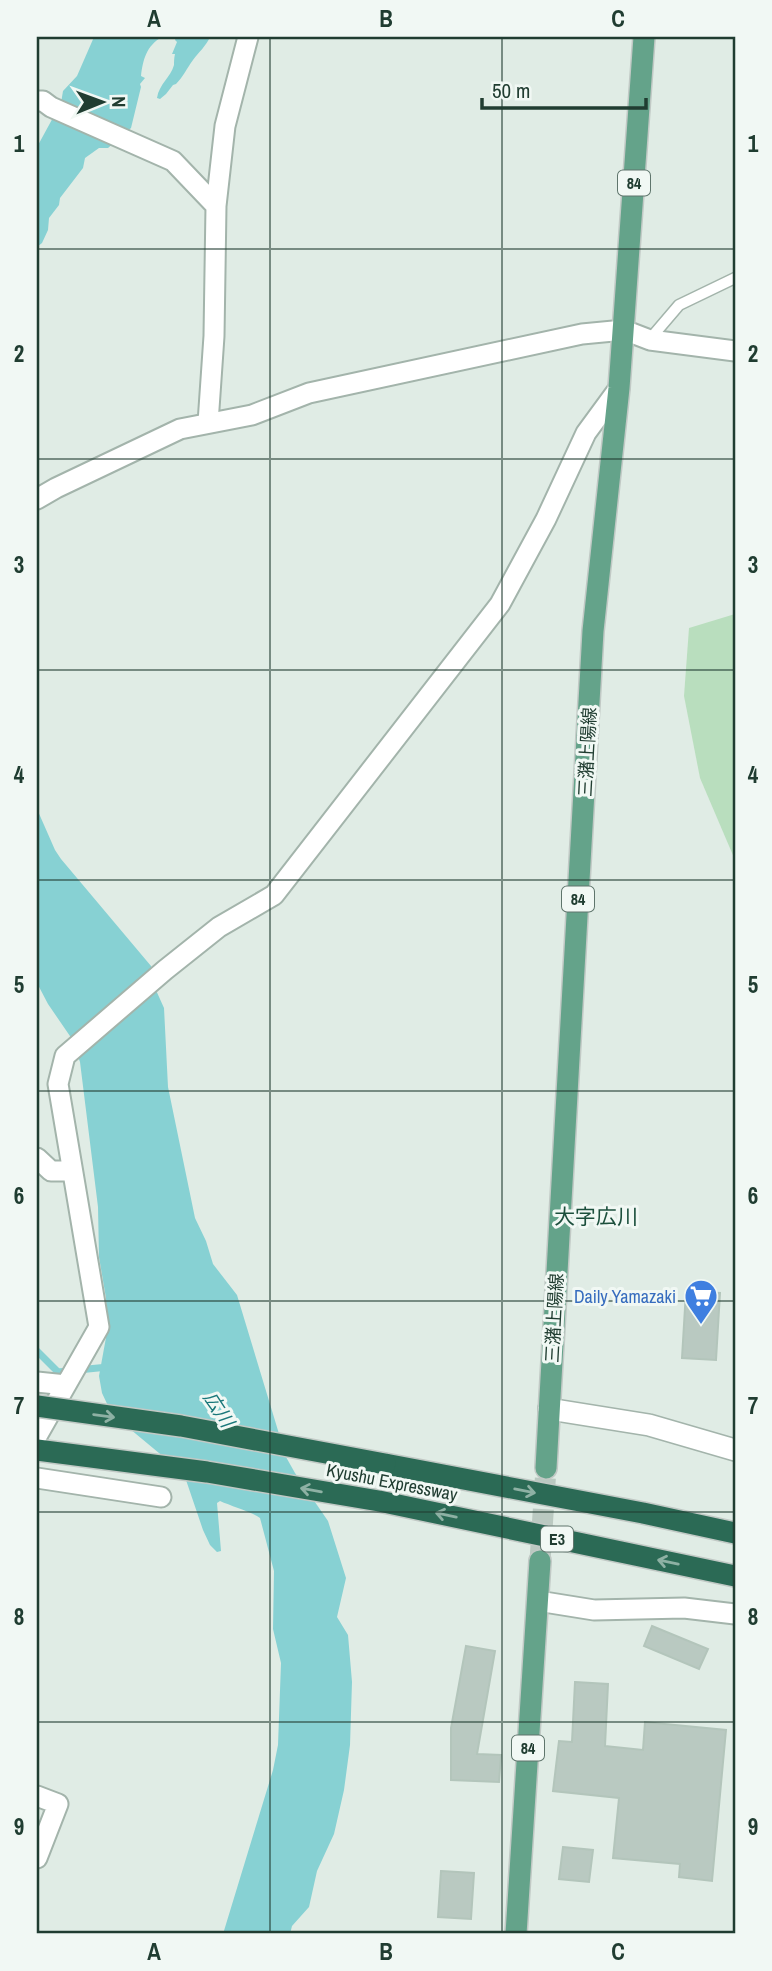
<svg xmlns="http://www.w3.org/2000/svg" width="772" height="1971" viewBox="0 0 772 1971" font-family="'Archivo Narrow','Noto Sans JP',sans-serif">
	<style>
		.green { fill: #b9debe }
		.water { fill: #87d1d3 }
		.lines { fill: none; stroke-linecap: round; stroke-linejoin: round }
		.stream { stroke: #87d1d3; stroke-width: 7 }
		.building { fill: #b9c9c1; stroke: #b3c5bb; stroke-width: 2 }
		.primary-tunnel { stroke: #bac9c1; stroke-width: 21; stroke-dasharray: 21 10; stroke-linecap: butt }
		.service-casing { stroke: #a3b4ab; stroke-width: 13 }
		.minor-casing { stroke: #a3b4ab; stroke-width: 23 }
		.tertiary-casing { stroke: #a3b4ab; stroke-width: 24 }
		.primary-casing { stroke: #c1c9c5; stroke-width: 24 }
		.motorway-casing { stroke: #c1c9c5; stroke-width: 24 }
		.service { stroke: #fff; stroke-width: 10 }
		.minor { stroke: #fff; stroke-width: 19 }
		.tertiary { stroke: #fff; stroke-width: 21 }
		.primary { stroke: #64a38a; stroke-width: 21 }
		.motorway { stroke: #2b6a55; stroke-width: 21 }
		.motorway-bridge-casing { stroke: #c1c9c5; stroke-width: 24; stroke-linecap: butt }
		.motorway-bridge { stroke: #2b6a55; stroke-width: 21 }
		.oneway { stroke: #8eb1a4 }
		.grid { fill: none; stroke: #203d31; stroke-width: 2; stroke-opacity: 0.55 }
		.labels { text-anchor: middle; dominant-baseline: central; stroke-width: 6; stroke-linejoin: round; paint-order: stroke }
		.shield { fill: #f1f8f4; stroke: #5f756c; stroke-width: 2 }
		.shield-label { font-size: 16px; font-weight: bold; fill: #203d31 }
		.street-label { font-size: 18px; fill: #203d31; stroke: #f1f8f4 }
		.shop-label { font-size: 18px; fill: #366cbe; stroke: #f1f8f4; text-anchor: end }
		.water-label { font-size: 19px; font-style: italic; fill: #19777a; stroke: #f1f8f4 }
		.quarter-label { font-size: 21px; fill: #1c4f3c; stroke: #f1f8f4 }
		.neatline { fill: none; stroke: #203d31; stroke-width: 2.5 }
		.grid-label { font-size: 23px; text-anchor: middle; font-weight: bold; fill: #203d31 }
	</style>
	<rect width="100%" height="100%" fill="#e0ece5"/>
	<path class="green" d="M735,614V860L700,778L684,696L689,628Z"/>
	<path class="water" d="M94,37H162C146,46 143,60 141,76L145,78L140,84L141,87L131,128L108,148H99L85,158L83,168L60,198L59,205L49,218L48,230L42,243L37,247V147L61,103L63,91L77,76Z
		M176,37H210C206,46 199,52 193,60C187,68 183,77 176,84L173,85L166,94L160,99L157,98C159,84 171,77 174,65C174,62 174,58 175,54H172L177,42L175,40Z
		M37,809L55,850L61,859L151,966L155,988L164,1008L168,1087L195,1218L206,1241L213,1264L237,1295L286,1457L295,1473L328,1521L346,1578L337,1617L348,1635L352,1682L350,1745L344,1790L334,1834L317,1871L309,1907L292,1926L290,1934H223L273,1770L278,1745L281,1663L273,1629L274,1571L260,1518C252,1512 231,1506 220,1501L217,1503L221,1551L217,1552L210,1545L203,1530L186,1480L171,1463L130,1429L109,1408L102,1393L99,1376L107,1332L106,1298L99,1257L98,1207L80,1062L72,1039L48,1004L37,983Z"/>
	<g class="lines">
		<path class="stream" d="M37,1351L58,1372L108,1367"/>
	</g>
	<path class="building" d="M686,1291L720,1293L716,1360L682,1358Z
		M652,1626L708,1649L699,1669L644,1646Z
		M466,1646L495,1651L477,1754L501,1755L499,1782L451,1780V1728Z
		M575,1682L608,1684L605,1746L643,1750L645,1722L726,1730L712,1881L679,1877L680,1864L613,1858L619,1798L553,1791L559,1741L572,1742Z
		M563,1847L593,1850L589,1882L559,1879Z
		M441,1871L474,1873L471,1919L438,1917Z"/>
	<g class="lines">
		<path class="primary-tunnel" d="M540,1561L546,1468"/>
		<defs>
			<path id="service" d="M650,339L679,305L735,278"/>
			<path id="minor" d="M37,101H43L51,107L173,161L216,206L214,336L208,423
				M216,206L225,126L248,37
				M37,499L56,488L180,429L252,415L309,393L582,334L624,330L650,340L735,351
				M37,1158L51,1171H72
				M37,1382L66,1385
				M37,1436L99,1327L58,1084L65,1056L165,970L219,927L274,895L500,604L546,519L586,433L619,388
				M37,1478L161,1497
				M538,1601L594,1610L684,1608L735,1614
				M37,1796L58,1804L37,1858"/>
			<path id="tertiary" d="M549,1409L649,1425L735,1450"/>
			<path id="primary" d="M546,1468L593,631L619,388L644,37
				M516,1934L540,1561"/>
			<path id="motorway" d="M37,1450L207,1472L379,1501L735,1576
				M385,1464L643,1513L735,1533"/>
		</defs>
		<use href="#service" class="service-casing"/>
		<use href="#minor" class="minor-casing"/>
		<use href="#tertiary" class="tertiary-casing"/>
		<use href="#primary" class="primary-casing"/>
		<use href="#motorway" class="motorway-casing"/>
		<use href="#service" class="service"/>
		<use href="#minor" class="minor"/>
		<use href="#tertiary" class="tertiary"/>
		<use href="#primary" class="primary"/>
		<use href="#motorway" class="motorway"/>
		<defs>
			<path id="motorway-bridge" d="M37,1406L181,1426L385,1464"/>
		</defs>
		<use href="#motorway-bridge" class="motorway-bridge-casing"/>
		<use href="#motorway-bridge" class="motorway-bridge"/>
	</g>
	<defs><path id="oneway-shaft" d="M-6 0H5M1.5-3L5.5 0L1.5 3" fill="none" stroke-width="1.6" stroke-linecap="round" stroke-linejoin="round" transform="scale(1.75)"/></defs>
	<g class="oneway">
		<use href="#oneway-shaft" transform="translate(104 1416) rotate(8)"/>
		<use href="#oneway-shaft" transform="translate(311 1490) rotate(-170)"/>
		<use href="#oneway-shaft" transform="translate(525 1491) rotate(11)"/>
		<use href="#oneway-shaft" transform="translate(446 1515) rotate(-168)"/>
		<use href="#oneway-shaft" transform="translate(668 1562) rotate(-168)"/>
	</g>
	<path class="grid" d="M270,37V1934M502,37V1934M37,249H735M37,459H735M37,670H735M37,880H735M37,1091H735M37,1301H735M37,1512H735M37,1722H735"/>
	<defs>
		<symbol id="supermarket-pin" viewBox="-11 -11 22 30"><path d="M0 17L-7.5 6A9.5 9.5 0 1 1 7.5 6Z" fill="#3f7fe0" stroke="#f1f8f4"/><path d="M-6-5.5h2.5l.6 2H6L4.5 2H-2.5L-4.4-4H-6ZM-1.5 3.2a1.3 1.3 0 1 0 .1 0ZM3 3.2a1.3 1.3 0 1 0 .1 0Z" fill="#fff"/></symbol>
	</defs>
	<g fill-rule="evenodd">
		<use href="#supermarket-pin" x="682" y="1277" width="38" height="52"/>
	</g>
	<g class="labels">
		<g class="shield">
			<rect x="618" y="170.5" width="32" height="25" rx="5"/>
			<rect x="562" y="886.5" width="32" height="25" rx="5"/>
			<rect x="541" y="1526.5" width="32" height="25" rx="5"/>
			<rect x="512" y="1735.5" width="32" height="25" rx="5"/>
		</g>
		<g class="shield-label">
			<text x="634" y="183">84</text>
			<text x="578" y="899">84</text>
			<text x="557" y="1539">E3</text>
			<text x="528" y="1748">84</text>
		</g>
		<g class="street-label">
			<text transform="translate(587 752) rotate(-87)">三潴上陽線</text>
			<text transform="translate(554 1318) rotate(-87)">三潴上陽線</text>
			<text transform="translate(392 1482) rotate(11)">Kyushu Expressway</text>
		</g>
		<g class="shop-label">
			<text x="676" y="1296">Daily Yamazaki</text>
		</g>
		<g class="water-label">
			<text transform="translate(219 1409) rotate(57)">広川</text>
		</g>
		<g class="quarter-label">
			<text x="596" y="1216">大字広川</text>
		</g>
	</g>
	<rect width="772" height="1971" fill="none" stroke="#f1f8f4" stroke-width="77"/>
	<g transform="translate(102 102) rotate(89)" stroke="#f1f8f4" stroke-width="5" paint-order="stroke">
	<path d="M0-5L12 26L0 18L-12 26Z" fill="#203d31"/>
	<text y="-10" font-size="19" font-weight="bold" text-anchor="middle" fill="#203d31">N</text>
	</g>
	<path d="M482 98v10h164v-10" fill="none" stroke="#203d31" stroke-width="3.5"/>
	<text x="492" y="98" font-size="21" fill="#203d31" stroke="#f1f8f4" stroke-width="5" paint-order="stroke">50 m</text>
	<rect x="38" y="38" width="696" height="1894" class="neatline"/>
	<g class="grid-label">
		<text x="154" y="27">A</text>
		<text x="386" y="27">B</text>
		<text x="618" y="27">C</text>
		<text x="19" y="152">1</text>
		<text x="753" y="152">1</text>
		<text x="19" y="362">2</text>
		<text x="753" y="362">2</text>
		<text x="19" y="573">3</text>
		<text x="753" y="573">3</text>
		<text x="19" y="783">4</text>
		<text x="753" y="783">4</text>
		<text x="19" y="993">5</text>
		<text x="753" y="993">5</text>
		<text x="19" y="1204">6</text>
		<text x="753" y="1204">6</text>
		<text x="19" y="1414">7</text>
		<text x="753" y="1414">7</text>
		<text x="19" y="1625">8</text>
		<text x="753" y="1625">8</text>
		<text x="19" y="1835">9</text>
		<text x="753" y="1835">9</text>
		<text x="154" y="1960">A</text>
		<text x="386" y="1960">B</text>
		<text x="618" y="1960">C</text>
	</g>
</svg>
